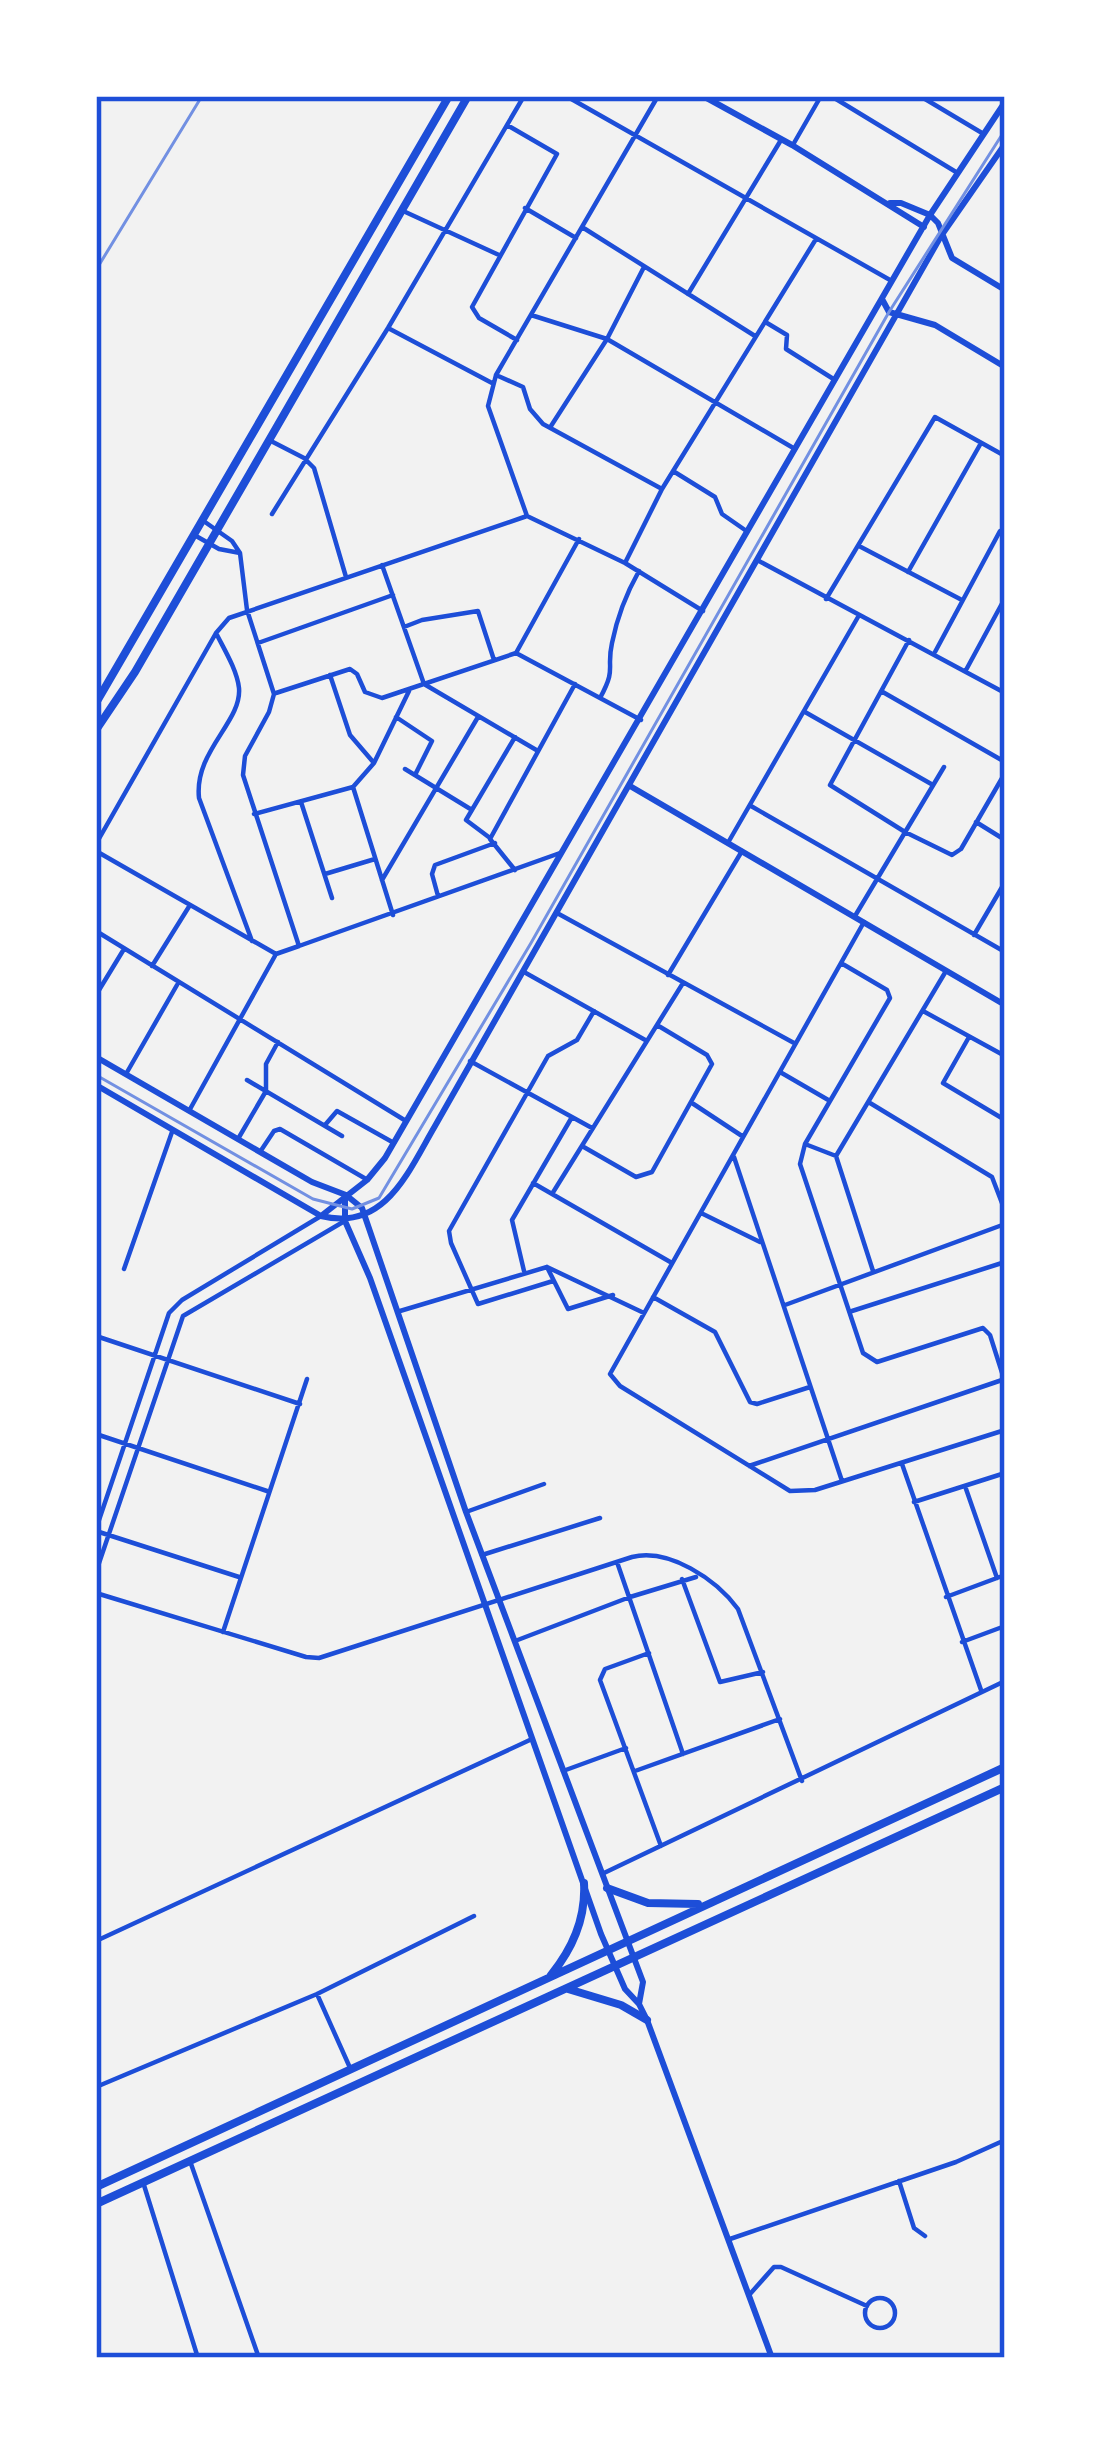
<svg xmlns="http://www.w3.org/2000/svg" width="1101" height="2454" viewBox="0 0 1101 2454" font-family="Raleway,sans-serif">
	<style>
		.lines { fill: none; stroke-linecap: round; stroke-linejoin: round }
		.minor { stroke: #1d4ed8; stroke-width: 4.5 }
		.tertiary { stroke: #1d4ed8; stroke-width: 6 }
		.primary { stroke: #1d4ed8; stroke-width: 8 }
		.tram { stroke: #7290e2; stroke-width: 3 }
		.rail { stroke: #7290e2; stroke-width: 3 }
		.neatline { fill: none; stroke: #1d4ed8; stroke-width: 4.5 }
	</style>
	<rect width="100%" height="100%" fill="#f2f2f2"/>
	<g class="lines">
		<path class="minor" d="M566,96L890,280
			M658,96L496,375L488,406L527,516L625,563L703,611
			M831,96L956,172
			M920,96L982,133
			M507,125L557,154L472,307L479,318L517,340
			M794,143L821,96
			M525,208L576,238
			M401,210L499,255
			M582,227L755,336
			M688,294L781,140
			M531,315L607,339L795,449
			M767,323L787,335L786,349L835,380
			M388,328L492,383
			M496,375L523,387L530,409L543,424L662,489
			M551,426L607,339L644,267
			M269,440L304,458L314,468L346,577
			M673,471L715,497L722,514L745,530
			M272,514L388,328L524,96
			M205,522L232,541L240,553L247,610L274,694L269,712L245,756L243,775L299,946L560,853
			M196,536L219,549L240,553
			M859,546L960,599
			M759,561L1005,693
			M625,563L662,489L816,239
			M382,565L424,684L538,751
			M908,572L981,443
			M826,599L935,417L1005,456
			M404,627L422,620L478,611L494,660
			M216,633C224,649 237,670 239,688C242,722 194,751 199,798L252,941
			M909,640L830,785L905,832L952,855L961,849L1005,773
			M258,643L393,595
			M935,652L1000,531L1005,529
			M516,653L579,539
			M966,670L1005,598
			M330,675L350,735L374,763
			M881,691L1005,762
			M276,693L350,669L357,674L365,692L382,698L516,653L641,720
			M600,698C617,667 606,670 612,643C617,618 626,594 639,571
			M805,712L933,785
			M396,717L432,741L415,775
			M405,769L472,810
			M301,802L332,898
			M751,806L1005,952
			M254,814L353,787
			M976,822L1005,840
			M490,838L466,820L515,737
			M729,841L858,617
			M96,844L216,633L229,618L527,516
			M96,851L276,954
			M515,870L490,839L575,684
			M325,874L375,859
			M382,880L478,717
			M438,896L432,874L435,865L495,843
			M557,913L794,1043
			M393,915L353,787L374,763L409,691
			M855,916L944,767
			M864,922L610,1374L620,1386L790,1491L815,1490L1005,1430
			M96,931L406,1121
			M974,935L1005,882
			M841,963L887,990L890,998L805,1144L800,1164L863,1353L877,1362L983,1328L990,1335L1004,1379
			M152,966L190,905
			M524,972L647,1041
			M668,975L742,851
			M96,995L124,949
			M923,1011L1005,1056
			M969,1037L943,1083L1005,1120
			M470,1061L592,1128
			M780,1072L830,1101
			M126,1074L177,985
			M247,1080L342,1136
			M692,1103L742,1136
			M870,1103L992,1177L1005,1211
			M189,1111L276,954L299,946
			M325,1125L337,1111L394,1143
			M238,1139L266,1091V1064L278,1042
			M805,1144L836,1156L873,1271
			M582,1146L636,1177L652,1172L712,1064L707,1055L657,1025
			M260,1152L274,1131L280,1129L366,1179
			M836,1156L946,971
			M734,1157L842,1481
			M533,1183L672,1263
			M552,1194L683,983
			M701,1213L760,1242
			M547,1267L568,1309L613,1295
			M124,1269L172,1132
			M524,1271L512,1220L572,1117
			M553,1281L478,1304L451,1243L449,1231L548,1056L577,1040L594,1011
			M653,1297L715,1332L750,1402L757,1404L810,1387
			M785,1305L1005,1224
			M400,1311L547,1267L644,1313
			M852,1311L1005,1262
			M96,1336L300,1404
			M96,1434L267,1491
			M902,1464L981,1690
			M749,1466L1005,1379
			M965,1486L997,1578
			M914,1502L1005,1473
			M466,1512L544,1484
			M96,1529L169,1313L182,1300L321,1216
			M96,1531L239,1577
			M482,1555L600,1518
			M617,1562L683,1754
			M96,1572L183,1316L343,1222
			M682,1579L720,1682L763,1672
			M96,1593L306,1657L319,1658L632,1557C669,1548 716,1579 738,1609L802,1781
			M946,1597L1005,1575
			M223,1632L307,1379
			M515,1641L630,1597L696,1577
			M962,1642L1005,1626
			M649,1653L605,1669L600,1680L661,1846
			M563,1771L626,1748
			M635,1771L780,1719
			M604,1873L1005,1681
			M96,1941L532,1739
			M317,1994L351,2070
			M96,2087L317,1994L474,1916
			M190,2161L259,2358
			M899,2181L914,2228L925,2236
			M143,2182L198,2358
			M730,2239L956,2162L1005,2140
			M750,2294L774,2267H781L867,2306
			M865 2313a15 15 0 1 1 30 0a15 15 0 1 1-30 0Z"/>
		<path class="tertiary" d="M703,96L792,145L924,227
			M890,203H901L930,215
			M930,215L938,223L952,258L1005,290
			M882,299L889,312L935,325L1005,367
			M630,786L1005,1005
			M96,1057L312,1182L346,1195L362,1208L466,1512L643,1982L639,2004
			M96,1085L321,1216C385,1232 408,1172 435,1126L941,236L1005,144
			M345,1198V1221L370,1278L601,1934L625,1989L639,2004L647,2020L772,2358
			M321,1216L367,1180L385,1158L930,215L1005,102"/>
		<path class="primary" d="M96,703L449,96
			M96,730L135,672L468,96
			M607,1888L648,1903L698,1904
			M551,1975C573,1948 586,1918 584,1883
			M568,1989L621,2005L647,2020
			M96,2187L1005,1767
			M96,2204L1005,1787"/>
		<path class="tram" d="M96,1075L313,1199L352,1209L379,1198L531,943L889,312L1005,130"/>
		<path class="rail" d="M96,270L202,96"/>
	</g>
	<rect width="1101" height="2454" fill="none" stroke="#ffffff" stroke-width="198"/>
	<rect x="99" y="99" width="903" height="2256" class="neatline"/>
</svg>
